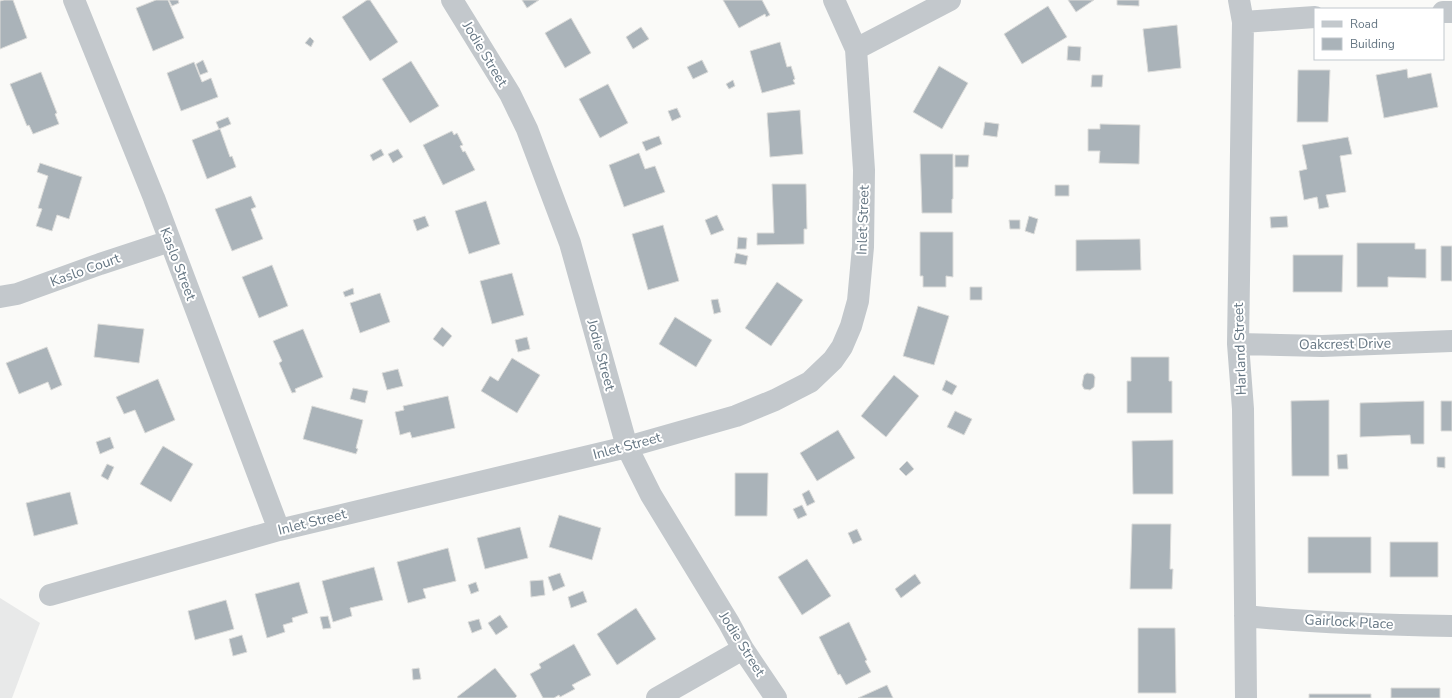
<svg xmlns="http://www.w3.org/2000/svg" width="1452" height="698" viewBox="0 0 1452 698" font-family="'Nunito Sans',sans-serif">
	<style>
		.built { fill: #e8e9e9 }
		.building { fill: #aab3b9; stroke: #dcdcda }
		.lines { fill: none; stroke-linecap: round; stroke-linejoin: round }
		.minor { stroke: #c3c8cc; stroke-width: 22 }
		.labels { text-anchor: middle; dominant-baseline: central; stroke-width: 4; stroke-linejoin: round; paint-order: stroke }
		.street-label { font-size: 14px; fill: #657683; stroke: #fff }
	</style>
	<rect width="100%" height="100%" fill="#fafaf8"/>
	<path class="built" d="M0,598L40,623L12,698H0Z"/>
	<path class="building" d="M4,0H13L27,38L0,49V1Z
		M156,0H168L184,38L153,51L136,8Z
		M169,0H178L179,3L172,6Z
		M367,0H370L398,42L370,61L342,17Z
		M522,0H539L527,8Z
		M723,0H762L770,15L766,17L765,14L739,28Z
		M1068,0H1094L1076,12Z
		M1117,0H1139V6L1117,5Z
		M1048,6L1067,37L1022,64L1004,34Z
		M571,18L591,53L565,68L545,33Z
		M1177,25L1181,68L1148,72L1143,29Z
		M641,27L649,39L633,49L626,37Z
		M310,37L314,41L311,47L305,43Z
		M780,42L787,67L791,66L795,79L793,80L795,84L762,93L750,51Z
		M1068,46L1081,47L1080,61L1067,60Z
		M203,60L208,72L200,75L196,64Z
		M702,60L708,72L693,79L687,67Z
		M411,61L439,106L410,123L382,79Z
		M194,62L202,82L211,78L218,97L181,111L167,73Z
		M939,66L968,83L942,129L913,112Z
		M1407,69L1408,78L1431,73L1438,107L1384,118L1376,75Z
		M1298,70H1330L1328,122H1297Z
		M41,72L57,113L55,114L59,124L33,134L29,125L27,126L10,84Z
		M1092,75H1103L1102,87H1091Z
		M733,80L735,86L729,89L726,84Z
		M608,84L628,123L600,138L579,99Z
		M677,108L681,117L672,121L668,111Z
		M800,110L803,154L770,157L767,113Z
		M228,117L231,124L219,129L216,122Z
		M985,122L999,124L997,137L983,135Z
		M1100,124L1140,125L1139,164L1099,163L1100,151H1088V129H1100Z
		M220,129L230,157L232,156L236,167L207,179L192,140Z
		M452,131L454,135L457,133L463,145L460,146L463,152L465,151L475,170L443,185L423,145Z
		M659,136L662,144L646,151L642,142Z
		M1348,137L1352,154L1340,156L1346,192L1326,195L1329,207L1319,209L1317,197L1304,200L1299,171L1307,169L1302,145Z
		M381,149L384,155L373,161L370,155Z
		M398,149L403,157L393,163L388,154Z
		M639,153L645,169L655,166L665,192L624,207L609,165Z
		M920,154H953V199H952V213H922Z
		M955,155H969L968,167H955Z
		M40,163L82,177L69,219L57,215L52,231L36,226L42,209L38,208L48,176L37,172Z
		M772,184H806L807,229H804V244L757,245V233H774Z
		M1055,185H1069V196H1055Z
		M251,196L256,207L251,209L263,239L232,251L215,209Z
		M486,201L500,244L469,254L455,211Z
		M717,215L724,230L711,235L705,220Z
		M425,216L429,226L417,231L413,220Z
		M1029,216L1038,219L1034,234L1025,231Z
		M1287,216L1288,227L1271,228L1270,217Z
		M1009,220H1020V229H1010Z
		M663,225L679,281L648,290L632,234Z
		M920,232H953V277L946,276V287H923V276H920Z
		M738,237L747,238L746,249H737Z
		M1140,239L1141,270L1076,271V240Z
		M1357,243H1415V249H1426V278L1388,277V287H1357Z
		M1441,246H1452V281H1441Z
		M736,253L748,256L746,265L734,263Z
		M1293,255H1343L1342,292H1293Z
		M272,265L288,306L259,318L242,277Z
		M512,273L524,315L492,324L480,281Z
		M777,282L803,300L771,346L745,328Z
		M970,287H982V300H970Z
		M353,288L354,294L345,297L343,292Z
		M380,293L390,322L360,333L350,303Z
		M718,299L721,312L714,314L711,300Z
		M918,306L949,316L934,365L903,356Z
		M675,317L712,340L696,367L659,344Z
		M98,324L144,329L139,363L94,357Z
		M442,327L452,336L443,347L433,339Z
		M303,329L323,377L295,389L296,392L292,393L279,363L282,361L273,341Z
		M527,337L530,349L518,352L515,340Z
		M47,347L62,385L51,390L48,382L19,394L6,363Z
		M1131,357H1169V381H1172V413H1127V381H1131Z
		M512,358L540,375L517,413L481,391L490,376L498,381Z
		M398,369L403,386L387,390L382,373Z
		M1087,373L1093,374L1095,377L1094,387L1090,390L1084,389L1082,385L1084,375Z
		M894,375L919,396L886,437L861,416Z
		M158,379L175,420L145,433L135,410L124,414L116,397Z
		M946,380L957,386L952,395L942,390Z
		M353,388L368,391L365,403L350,399Z
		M448,396L455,428L412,438L410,432L400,435L395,412L404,410L403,406Z
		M1329,400V476H1292L1291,401Z
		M1424,401V444H1411L1410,435L1360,437V403Z
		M1441,401H1452V431H1441Z
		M312,406L363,420L356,448L358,449L356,454L303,439Z
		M955,411L972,419L964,435L947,427Z
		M838,430L855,458L817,481L800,453Z
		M110,437L114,448L100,454L96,442Z
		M1173,440V494H1133L1132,441Z
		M163,446L193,464L171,502L140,484Z
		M1347,454L1348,469H1338L1337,455Z
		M1437,457H1445V468L1437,467Z
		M907,461L914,469L906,476L899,469Z
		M107,464L114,467L108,480L101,476Z
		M735,473H768L767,516H735Z
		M809,490L815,502L807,506L802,494Z
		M70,492L78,524L34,536L26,503Z
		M802,505L807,515L798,519L793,509Z
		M559,515L601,528L592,560L549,547Z
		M1132,524H1171L1170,569H1173L1172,589H1130Z
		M520,527L528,558L485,569L477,538Z
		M857,529L862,540L853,544L848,533Z
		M1308,537H1371V573H1308Z
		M1390,542H1438V577H1390Z
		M448,548L456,581L423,589L426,598L408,603L397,562Z
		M807,559L831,596L802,615L778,577Z
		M374,567L383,600L350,608L352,616L333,622L322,581Z
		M560,573L565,586L553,591L548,577Z
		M915,574L921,583L901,598L895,589Z
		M543,580L545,595L531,597L530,581Z
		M299,582L308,613L292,618L293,622L283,625L285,632L267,638L255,594Z
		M476,582L479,591L471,594L468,585Z
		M583,591L587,602L571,608L568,597Z
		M226,600L234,629L195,640L188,611Z
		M636,608L656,639L617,665L597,634Z
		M500,615L508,627L496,635L488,623Z
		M328,616L331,628L323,629L320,617Z
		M479,619L482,629L472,633L468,622Z
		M849,622L867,660L865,661L871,672L846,685L840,674L838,675L819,637Z
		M1138,628H1175L1176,693H1138Z
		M242,635L247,652L233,656L229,639Z
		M574,644L591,675L572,685L575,689L560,697L559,695L554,698H543L530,674L541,668L539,664Z
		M419,668L421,679L413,680L412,669Z
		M495,668L517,696L515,698H458L457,697Z
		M887,685L893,698H858Z
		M1391,688H1440V698H1391Z
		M1309,694H1371V698H1309Z"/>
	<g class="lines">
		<path class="minor" d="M74,0L154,198L279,530
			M452,0L510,94L527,129L570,243L627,447L651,495L729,623L743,649L776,698
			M1239,0L1243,22L1238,344L1243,409L1246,698
			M1443,12H1452
			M1243,22L1315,17
			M856,49L950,0
			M0,297L17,294L100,264L170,241
			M1238,344L1322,346L1452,341
			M50,595L279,530L627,447L736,416L775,400L810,382L833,360L842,347L851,326L858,301L863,247L864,170L856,49L834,0
			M1245,616C1314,623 1383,625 1452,626
			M657,698L743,649"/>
	</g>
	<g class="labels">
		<g class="street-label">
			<text transform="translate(485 54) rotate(59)">Jodie Street</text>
			<text transform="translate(863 220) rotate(-88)">Inlet Street</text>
			<text transform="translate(178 264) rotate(69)">Kaslo Street</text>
			<text transform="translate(85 270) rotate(-20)">Kaslo Court</text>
			<text transform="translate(1345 344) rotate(-1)">Oakcrest Drive</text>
			<text transform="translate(1240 349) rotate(-92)">Harland Street</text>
			<text transform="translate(601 355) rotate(75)">Jodie Street</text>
			<text transform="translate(627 446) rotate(-15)">Inlet Street</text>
			<text transform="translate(312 522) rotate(-14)">Inlet Street</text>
			<text transform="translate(1349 622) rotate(3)">Gairlock Place</text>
			<text transform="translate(742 644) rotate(58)">Jodie Street</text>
		</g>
	</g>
	<rect x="1314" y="8" width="130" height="52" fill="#ffffff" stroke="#c1c8cd"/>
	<rect x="1322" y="21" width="20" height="6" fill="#c3c8cc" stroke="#c1c8cd"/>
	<text x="1350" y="28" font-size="12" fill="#657683">Road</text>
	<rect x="1322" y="38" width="20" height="12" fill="#aab3b9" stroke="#c1c8cd"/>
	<text x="1350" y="48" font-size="12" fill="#657683">Building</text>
</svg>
